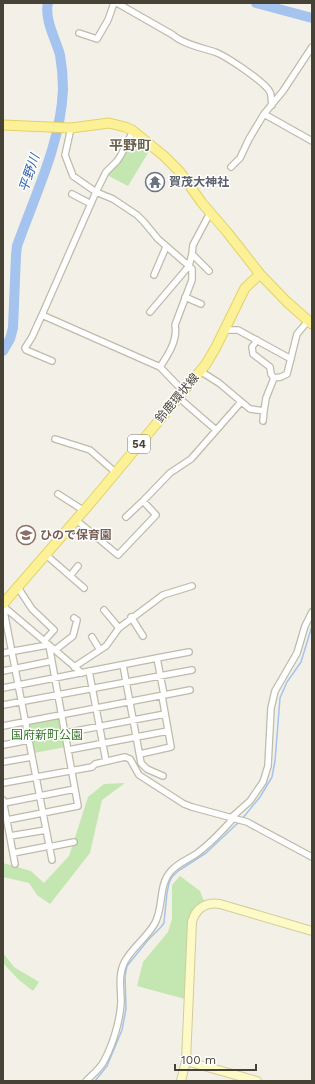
<svg xmlns="http://www.w3.org/2000/svg" width="315" height="1084" viewBox="0 0 315 1084" font-family="'Work Sans','Noto Sans JP',sans-serif">
	<style>
		.green { fill: #c4e6b0 }
		.lines { fill: none; stroke-linecap: round; stroke-linejoin: round }
		.stream { stroke: #a4c3ee; stroke-width: 1.5 }
		.river { stroke: #a4c3ee; stroke-width: 10 }
		.street-casing { stroke: #bebbaa; stroke-width: 8 }
		.secondary-casing { stroke: #d2cd98; stroke-width: 10 }
		.primary-casing { stroke: #e1d267; stroke-width: 11 }
		.street { stroke: #fff; stroke-width: 5.5 }
		.secondary { stroke: #fdfac7; stroke-width: 8 }
		.primary { stroke: #fcf197; stroke-width: 9 }
		.labels { text-anchor: middle; dominant-baseline: central; stroke-width: 3; stroke-linejoin: round; paint-order: stroke }
		.shield { fill: #fff; stroke: #7e7b72; stroke-width: 1 }
		.shield-label { font-size: 11px; font-weight: bold; fill: #464236 }
		.worship-label { font-size: 12px; font-weight: bold; fill: #5b616d; stroke: #fff; text-anchor: start }
		.street-label { font-size: 12px; fill: #464236; stroke: #fff }
		.education-label { font-size: 12px; font-weight: bold; fill: #785e54; stroke: #fff; text-anchor: start }
		.park-label { font-size: 12px; fill: #39762a; stroke: #fff }
		.water-label { font-size: 13px; font-style: italic; fill: #3263af; stroke: #fff }
		.quarter-label { font-size: 14px; font-weight: bold; fill: #68624d; stroke: #fff }
	</style>
	<rect width="100%" height="100%" fill="#f3f1e7"/>
	<path class="green" d="M133,133L151,148L128,186L107,175Z
		M59,718L61,719L66,747L34,753L29,725L30,723Z
		M125,783L102,800L90,853L50,904L37,895L29,883L3,877V863L31,871L44,883L69,856L88,797L104,784Z
		M180,876L200,891L204,901L198,905L191,914L185,999L137,986L143,962L168,932L172,919V885Z
		M3,953L14,967L39,982L33,991L19,980L3,963Z"/>
	<g class="lines">
		<path class="stream" d="M242,819L260,797L272,777L275,761L280,698L287,682L301,662L312,626
			M95,1081L107,1066L122,1030L126,1009L125,976L127,966L148,940L161,927L164,923L167,893L169,883L172,877L178,871L206,853L239,822"/>
		<path class="river" d="M256,3L312,18
			M3,351L10,339L13,328L16,255L17,246C35,195 61,143 63,89C63,78 62,66 60,55C56,40 44,19 48,3"/>
		<defs>
			<path id="street" d="M117,3L173,35C183,44 202,48 215,52C226,56 265,82 270,92C272,96 271,101 272,105
				M79,33L97,39L108,20L114,3
				M264,114L312,141
				M71,128L65,155L73,176L96,192L113,199L137,215L144,222L158,239L189,266L150,312
				M133,131L121,155L117,161L106,172L96,192L42,315L160,367L183,391
				M231,167L240,158L249,139L264,114L283,91L312,47
				M72,194L91,204
				M192,254L209,271
				M154,275L166,247
				M185,297L201,304
				M42,315L32,337L25,348L26,350L52,361
				M224,330H238L291,359
				M257,340L252,347L253,354L270,367L271,374L274,378
				M160,367C168,355 178,340 175,325L192,280V269L189,266L192,254L193,245L210,213
				M200,371L219,383L250,409L264,411L266,398L274,378L281,377L287,374L297,334L308,321
				M178,397L216,430
				M263,421L264,411
				M55,439L90,450L115,472
				M58,494L83,510
				M126,517L143,501
				M75,519L118,555L156,515L143,501L170,473L191,459L241,402
				M45,554L84,588
				M70,576L78,566
				M17,586L32,609L54,630L44,641
				M3,606L52,860
				M3,606L82,673
				M104,610L119,628
				M131,617L143,636
				M92,637L100,650
				M55,650L73,636L77,620L74,618
				M3,653L48,645
				M157,658L189,652
				M123,665L141,763L147,769L163,776
				M74,667L106,646L119,628L163,595L192,586
				M3,671L52,661
				M89,671L106,761
				M3,688L157,658L164,695L3,726
				M164,695L190,690
				M3,705L192,670
				M65,733L165,714
				M3,745L29,740
				M68,750L168,731
				M140,754L171,747L162,696
				M3,762L32,757
				M3,783L92,767L95,764L125,757L130,759L139,775L184,804L192,807L247,822L312,857
				M3,800L15,864
				M4,803L75,789
				M7,820L78,806L49,645
				M10,836L46,830
				M49,847L74,842
				M13,853L49,846
				M86,1081C92,1075 100,1069 104,1061C113,1044 120,1021 121,1002C121,990 118,975 124,963C131,948 147,938 155,923C164,906 158,885 171,871C178,863 187,860 196,854C209,845 220,833 231,821L232,817L250,801L263,782L268,766L271,708L275,691L297,653L305,626L312,612"/>
			<path id="secondary" d="M186,1061L257,1081
				M181,1081L186,1061L192,922C196,908 206,902 220,904L312,931"/>
			<path id="primary" d="M3,125L71,128L109,123L125,127L132,130L164,156L180,172L202,203L227,232L260,274L287,302L312,324
				M3,604L93,500L206,364L216,347L245,288L260,274"/>
		</defs>
		<use href="#street" class="street-casing"/>
		<use href="#secondary" class="secondary-casing"/>
		<use href="#primary" class="primary-casing"/>
		<use href="#street" class="street"/>
		<use href="#secondary" class="secondary"/>
		<use href="#primary" class="primary"/>
	</g>
	<defs>
		<symbol id="temple-ring" viewBox="-11 -11 22 22"><circle r="9.5" fill="#fff" stroke="#6b7280" stroke-width="1.5"/><path d="M0-6L5-2H3V0L6.5 2.5H4V6H1.5V3h-3V6H-4V2.5H-6.5L-3 0V-2H-5Z" fill="#6b7280"/></symbol>
		<symbol id="school-ring" viewBox="-11 -11 22 22"><circle r="9.5" fill="#fff" stroke="#8d6e63" stroke-width="1.5"/><path d="M0-5L7-2L0 1L-7-2ZM-4 1L0 2.5L4 1V4Q0 6-4 4Z" fill="#8d6e63"/></symbol>
	</defs>
	<g fill-rule="evenodd">
		<use href="#temple-ring" x="144" y="171" width="22" height="22"/>
		<use href="#school-ring" x="15" y="524" width="22" height="22"/>
	</g>
	<g class="labels">
		<rect class="shield" x="128" y="435" width="22" height="18" rx="3"/>
		<g class="shield-label">
			<text x="139" y="444">54</text>
		</g>
		<g class="worship-label">
			<text x="169" y="182">賀茂大神社</text>
		</g>
		<g class="street-label">
			<text transform="translate(177 398) rotate(-50)">鈴鹿環状線</text>
		</g>
		<g class="education-label">
			<text x="40" y="535">ひので保育園</text>
		</g>
		<g class="park-label">
			<text x="47" y="735">国府新町公園</text>
		</g>
		<g class="water-label">
			<text transform="translate(29 173) rotate(-71)">平野川</text>
		</g>
		<g class="quarter-label">
			<text x="130" y="145">平野町</text>
		</g>
	</g>
	<rect width="315" height="1084" fill="none" stroke="#464236" stroke-width="8"/>
	<path d="M175 1064v6h81v-6" fill="none" stroke="#464236" stroke-width="2"/>
	<text x="181" y="1064" font-size="12" fill="#464236" stroke="#ffffff" stroke-width="3" paint-order="stroke">100 m</text>
</svg>
